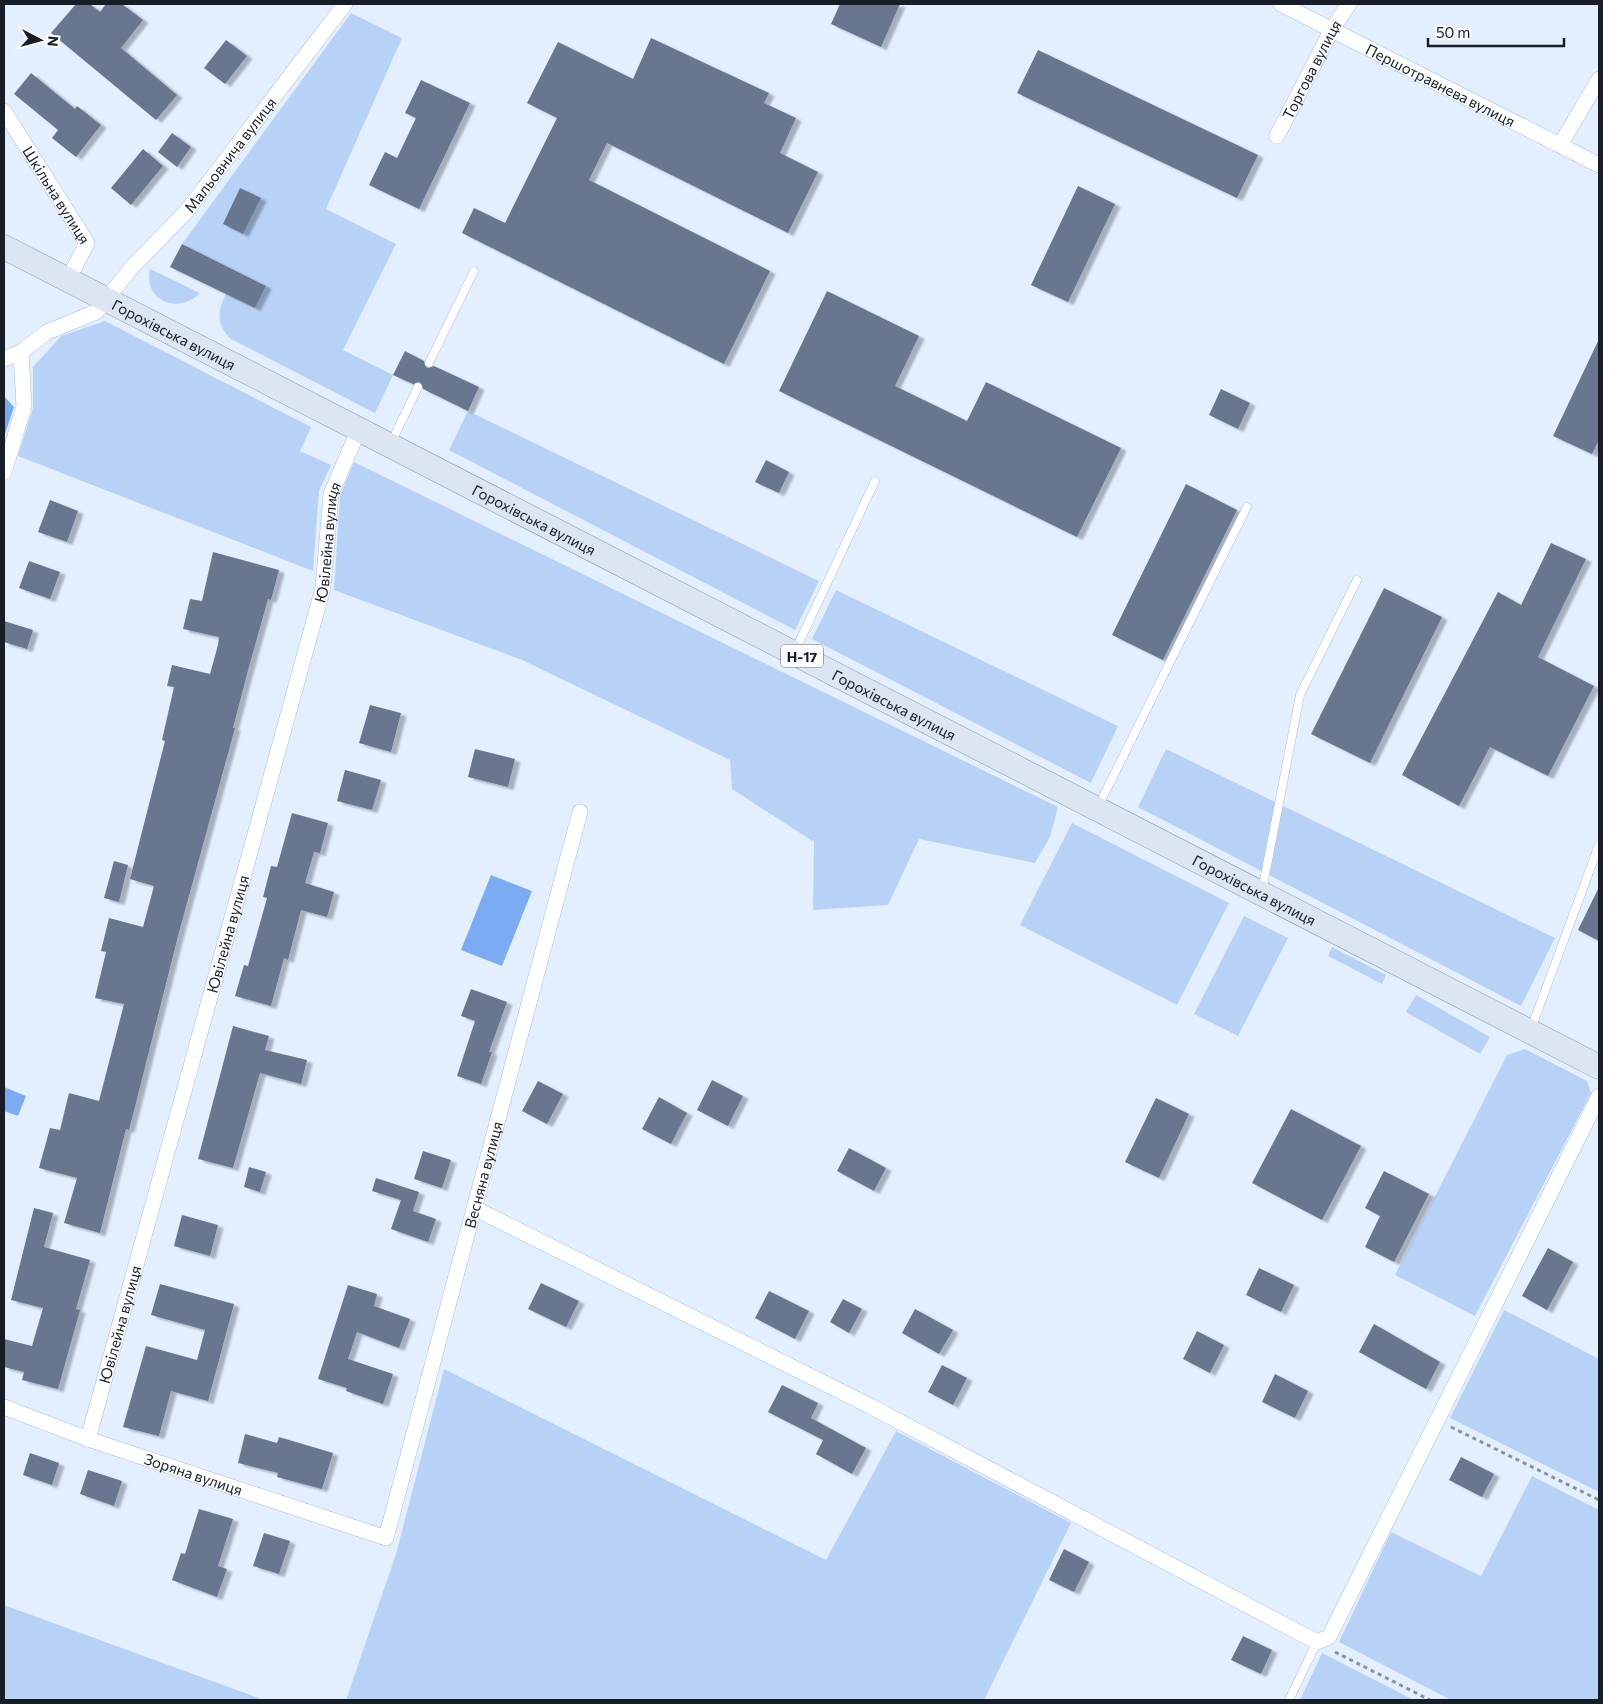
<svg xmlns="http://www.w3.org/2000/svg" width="1603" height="1704" viewBox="0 0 1603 1704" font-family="Commissioner,sans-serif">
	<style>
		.green { fill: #b8d2f7 }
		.forest { fill: #7aabf1 }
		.water { fill: #7babf2 }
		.building { fill: #67778f; filter: url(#shadow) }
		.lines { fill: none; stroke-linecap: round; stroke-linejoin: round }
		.lane-casing { stroke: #abbdd7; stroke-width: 9 }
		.street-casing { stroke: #abbdd7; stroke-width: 16 }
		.primary-casing { stroke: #8794a5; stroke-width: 25 }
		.path { stroke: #8993a0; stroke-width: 3; stroke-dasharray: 4 4; stroke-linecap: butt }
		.lane { stroke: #fff; stroke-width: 8 }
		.street { stroke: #fff; stroke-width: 15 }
		.primary { stroke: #dce5f2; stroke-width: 24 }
		.labels { text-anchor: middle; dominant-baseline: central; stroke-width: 4; stroke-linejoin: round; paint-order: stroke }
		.shield { fill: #fbfbfb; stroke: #5b6067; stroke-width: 1 }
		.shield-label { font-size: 14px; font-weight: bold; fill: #171e27 }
		.street-label { font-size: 15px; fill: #171e27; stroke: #fbfbfb }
	</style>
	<defs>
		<filter id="shadow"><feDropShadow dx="5.5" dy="3" stdDeviation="1" flood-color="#0004"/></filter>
	</defs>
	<rect width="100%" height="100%" fill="#e3efff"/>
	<path class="green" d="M351,13L402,38L326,209L396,244L343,350L393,375L375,413L231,339C216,325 217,311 226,294L266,286L182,244Z
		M150,269L200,293C179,315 143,301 150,269Z
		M105,321L311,427L300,451L331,465L319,491L313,571L18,456L33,408V367L61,336Z
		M468,411L819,581L795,630L449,450Z
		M354,462L1058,807L1050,837L1035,863L919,839L888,905L813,910L814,842L732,789L730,760L522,660L334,590L340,496Z
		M836,590L1118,726L1091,783L812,639Z
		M1166,749L1555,938L1521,1006L1138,807Z
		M1072,823L1229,903L1177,1005L1020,925Z
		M1244,916L1288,938L1238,1036L1194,1014Z
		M1332,947L1386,975L1382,984L1328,956Z
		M1416,995L1490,1037L1480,1054L1406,1012Z
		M1525,1049L1587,1081L1591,1093L1475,1316L1395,1275L1507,1055Z
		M1504,1310L1599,1359V1492L1450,1418Z
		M444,1369L826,1560L896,1431L1071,1523L984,1700H346L396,1554Z
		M1532,1476L1599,1510V1700H1451L1339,1642L1391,1532L1481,1576Z
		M4,1605L264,1700H4Z
		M1322,1653L1414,1700H1300Z"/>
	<path class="forest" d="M4,396L14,407L4,437Z"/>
	<path class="water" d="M491,875L532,891L502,966L461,950Z
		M4,1087L26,1096L18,1116L4,1111Z"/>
	<path class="building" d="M76,4H90L100,12L106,4H122L143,20L121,48L177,95L156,120L51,33Z
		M840,4H900L881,47L831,24Z
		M651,38L769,93L764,103L796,118L780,153L818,172L788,233L607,143L589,180L770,271L724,364L462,233L474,208L505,223L557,118L527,103L558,42L633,79Z
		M226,40L247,56L225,84L204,68Z
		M1038,50L1258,155L1237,198L1017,93Z
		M31,73L75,109L77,106L101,125L76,157L52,138L58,130L14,94Z
		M421,80L470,103L419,209L369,185L385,152L397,158L416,118L405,113Z
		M172,133L191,147L177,167L158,152Z
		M143,149L163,166L131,205L111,188Z
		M1078,186L1115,204L1068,302L1031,285Z
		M240,188L261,198L243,234L223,224Z
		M182,244L266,286L255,308L170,267Z
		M827,291L919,336L895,386L967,421L986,382L1121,448L1077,537L779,391Z
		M1599,339V440L1592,454L1553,436Z
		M405,351L424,361L427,368L434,366L479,387L468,411L423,389L420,382L413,384L393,375Z
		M1221,389L1250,403L1238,429L1209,415Z
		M766,460L789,472L779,493L755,482Z
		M1186,484L1237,510L1163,660L1112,635Z
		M50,500L78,511L67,542L38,532Z
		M1551,543L1586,559L1538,657L1594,686L1548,776L1490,747L1459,806L1402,775L1498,592L1521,605Z
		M213,552L279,570L271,600L268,599L247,674L233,728H235L178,936L137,1099L129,1130L126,1129L100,1233L64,1223L77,1178L39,1168L50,1128L60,1130L69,1093L99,1101L124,1004L95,998L106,952L101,951L109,918L143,927L154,886L130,879L165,741L162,740L174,687L167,686L172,665L210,674L218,645L219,637L183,629L190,599L202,601Z
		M29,561L60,572L50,599L19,588Z
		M1384,588L1442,617L1370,763L1311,734Z
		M4,621L33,630L27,649L4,642Z
		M370,705L401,713L391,752L359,743Z
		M475,749L515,759L508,787L468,777Z
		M345,770L381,780L372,810L337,801Z
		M292,813L328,823L320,853L314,852L305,883L334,892L327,917L301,910L288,960L284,958L271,1006L235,996L244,965L248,966L267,898L263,897L271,866L277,867Z
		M114,861L128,865L119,902L104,898Z
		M1599,887V941L1578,930Z
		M471,989L507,1002L489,1052H492L481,1084L457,1076L475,1021L461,1016Z
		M233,1026L269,1036L265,1050L307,1060L301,1084L260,1073L233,1168L198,1159Z
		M712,1080L743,1096L728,1126L697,1110Z
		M538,1081L563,1094L547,1124L522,1111Z
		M659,1097L687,1113L671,1144L642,1129Z
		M1156,1098L1189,1114L1159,1178L1125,1162Z
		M1291,1109L1361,1146L1322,1220L1252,1183Z
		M849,1148L886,1168L874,1191L837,1171Z
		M423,1151L451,1160L442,1188L414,1179Z
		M249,1167L266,1172L260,1192L244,1187Z
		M1384,1171L1429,1194L1394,1262L1365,1247L1380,1216L1365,1208Z
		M376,1178L419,1192L413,1211L436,1219L428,1242L391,1229L401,1200L372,1191Z
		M34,1208L53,1213L44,1247L90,1260L76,1309L80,1310L58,1389L22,1380L24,1372L4,1367V1339L32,1346L43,1308L11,1300Z
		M182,1215L218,1225L210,1256L174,1246Z
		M1548,1248L1573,1262L1547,1310L1522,1296Z
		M1259,1268L1294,1285L1281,1312L1246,1295Z
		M541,1283L579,1301L566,1327L528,1309Z
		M160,1284L234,1304L208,1401L171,1391L159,1436L123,1427L146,1346L197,1360L205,1330L151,1315Z
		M348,1285L377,1294L374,1306L410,1319L399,1348L357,1332L348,1359L393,1374L383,1404L346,1391L347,1388L318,1379Z
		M769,1291L809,1311L795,1339L755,1318Z
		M843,1299L862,1309L849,1333L830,1322Z
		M915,1309L953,1330L939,1354L902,1333Z
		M1374,1324L1440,1362L1426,1389L1359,1352Z
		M1197,1331L1224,1345L1210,1373L1183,1359Z
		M942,1365L967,1378L953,1405L928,1392Z
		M1275,1374L1308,1391L1295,1418L1262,1402Z
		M782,1385L818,1403L811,1418L866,1448L852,1474L816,1454L823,1440L768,1412Z
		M245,1434L277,1443L279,1437L333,1453L322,1489L277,1477L278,1473L238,1463Z
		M30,1453L59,1463L52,1485L23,1475Z
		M1461,1457L1494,1474L1482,1497L1449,1480Z
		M88,1470L122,1481L114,1506L80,1494Z
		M199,1509L233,1519L218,1566L227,1569L217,1597L172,1580L181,1553L185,1554Z
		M264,1533L290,1541L279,1574L253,1566Z
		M1064,1549L1089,1562L1074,1592L1049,1580Z
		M1243,1636L1272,1650L1261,1674L1231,1660Z"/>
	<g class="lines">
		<defs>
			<path id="lane" d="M429,363L474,271
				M391,443L418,387
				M795,651L875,481
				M1098,807L1247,507
				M1262,891L1300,695L1357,580
				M1531,1029L1599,845
				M1289,1700L1317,1642"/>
			<g id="street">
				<path id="s1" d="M1281,4L1599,165"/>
				<path id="s2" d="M4,111L87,243L68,280"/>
				<path id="s3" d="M1277,136L1332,29L1349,4"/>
				<path d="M1560,145L1599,79"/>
				<path id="s4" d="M4,359L21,352L47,332L96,312L133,266L186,212L345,4"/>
				<path d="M4,472L24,407L21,352"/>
				<path d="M474,1208L870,1406L1317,1642L1329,1637L1599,1096"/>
				<path id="s5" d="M4,1407L88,1439L386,1538L580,812"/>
				<path id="s6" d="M88,1439L323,588L331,494L359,429"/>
			</g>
			<g id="primary">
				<path id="s7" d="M4,247L1599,1067"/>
			</g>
		</defs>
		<use href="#lane" class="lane-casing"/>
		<use href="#street" class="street-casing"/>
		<use href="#primary" class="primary-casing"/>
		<path class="path" d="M1451,1427L1599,1500
			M1335,1652L1430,1700"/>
		<use href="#lane" class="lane"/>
		<use href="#street" class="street"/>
		<use href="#primary" class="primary"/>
	</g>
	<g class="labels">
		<rect class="shield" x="781" y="644.5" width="42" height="23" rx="4"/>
		<g class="shield-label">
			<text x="802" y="656">Н-17</text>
		</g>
		<g class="street-label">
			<text stroke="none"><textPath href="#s3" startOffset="75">Торгова вулиця</textPath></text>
			<text stroke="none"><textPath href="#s1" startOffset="179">Першотравнева вулиця</textPath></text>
			<text stroke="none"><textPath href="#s4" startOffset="311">Мальовнича вулиця</textPath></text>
			<text stroke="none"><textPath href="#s2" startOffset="99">Шкільна вулиця</textPath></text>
			<text stroke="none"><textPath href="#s7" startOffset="191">Горохівська вулиця</textPath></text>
			<text stroke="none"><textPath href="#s7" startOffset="596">Горохівська вулиця</textPath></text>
			<text stroke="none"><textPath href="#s6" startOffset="929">Ювілейна вулиця</textPath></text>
			<text stroke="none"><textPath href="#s7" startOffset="1001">Горохівська вулиця</textPath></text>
			<text stroke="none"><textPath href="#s7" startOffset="1406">Горохівська вулиця</textPath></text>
			<text stroke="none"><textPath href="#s6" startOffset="524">Ювілейна вулиця</textPath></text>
			<text stroke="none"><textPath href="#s5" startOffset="780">Весняна вулиця</textPath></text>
			<text stroke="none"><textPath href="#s6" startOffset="119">Ювілейна вулиця</textPath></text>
			<text stroke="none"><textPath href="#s5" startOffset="201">Зоряна вулиця</textPath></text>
		</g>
	</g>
	<rect width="1603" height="1704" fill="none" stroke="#171e27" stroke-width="10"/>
	<g transform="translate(40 40) rotate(96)" stroke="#fbfbfb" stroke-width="4" paint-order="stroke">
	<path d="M0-4L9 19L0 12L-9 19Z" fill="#171e27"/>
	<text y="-8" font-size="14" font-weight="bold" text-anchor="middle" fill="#171e27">N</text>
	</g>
	<path d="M1428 38v8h136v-8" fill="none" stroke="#171e27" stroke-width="2.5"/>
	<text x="1436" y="38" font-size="15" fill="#171e27" stroke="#fbfbfb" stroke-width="4" paint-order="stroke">50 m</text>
</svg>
